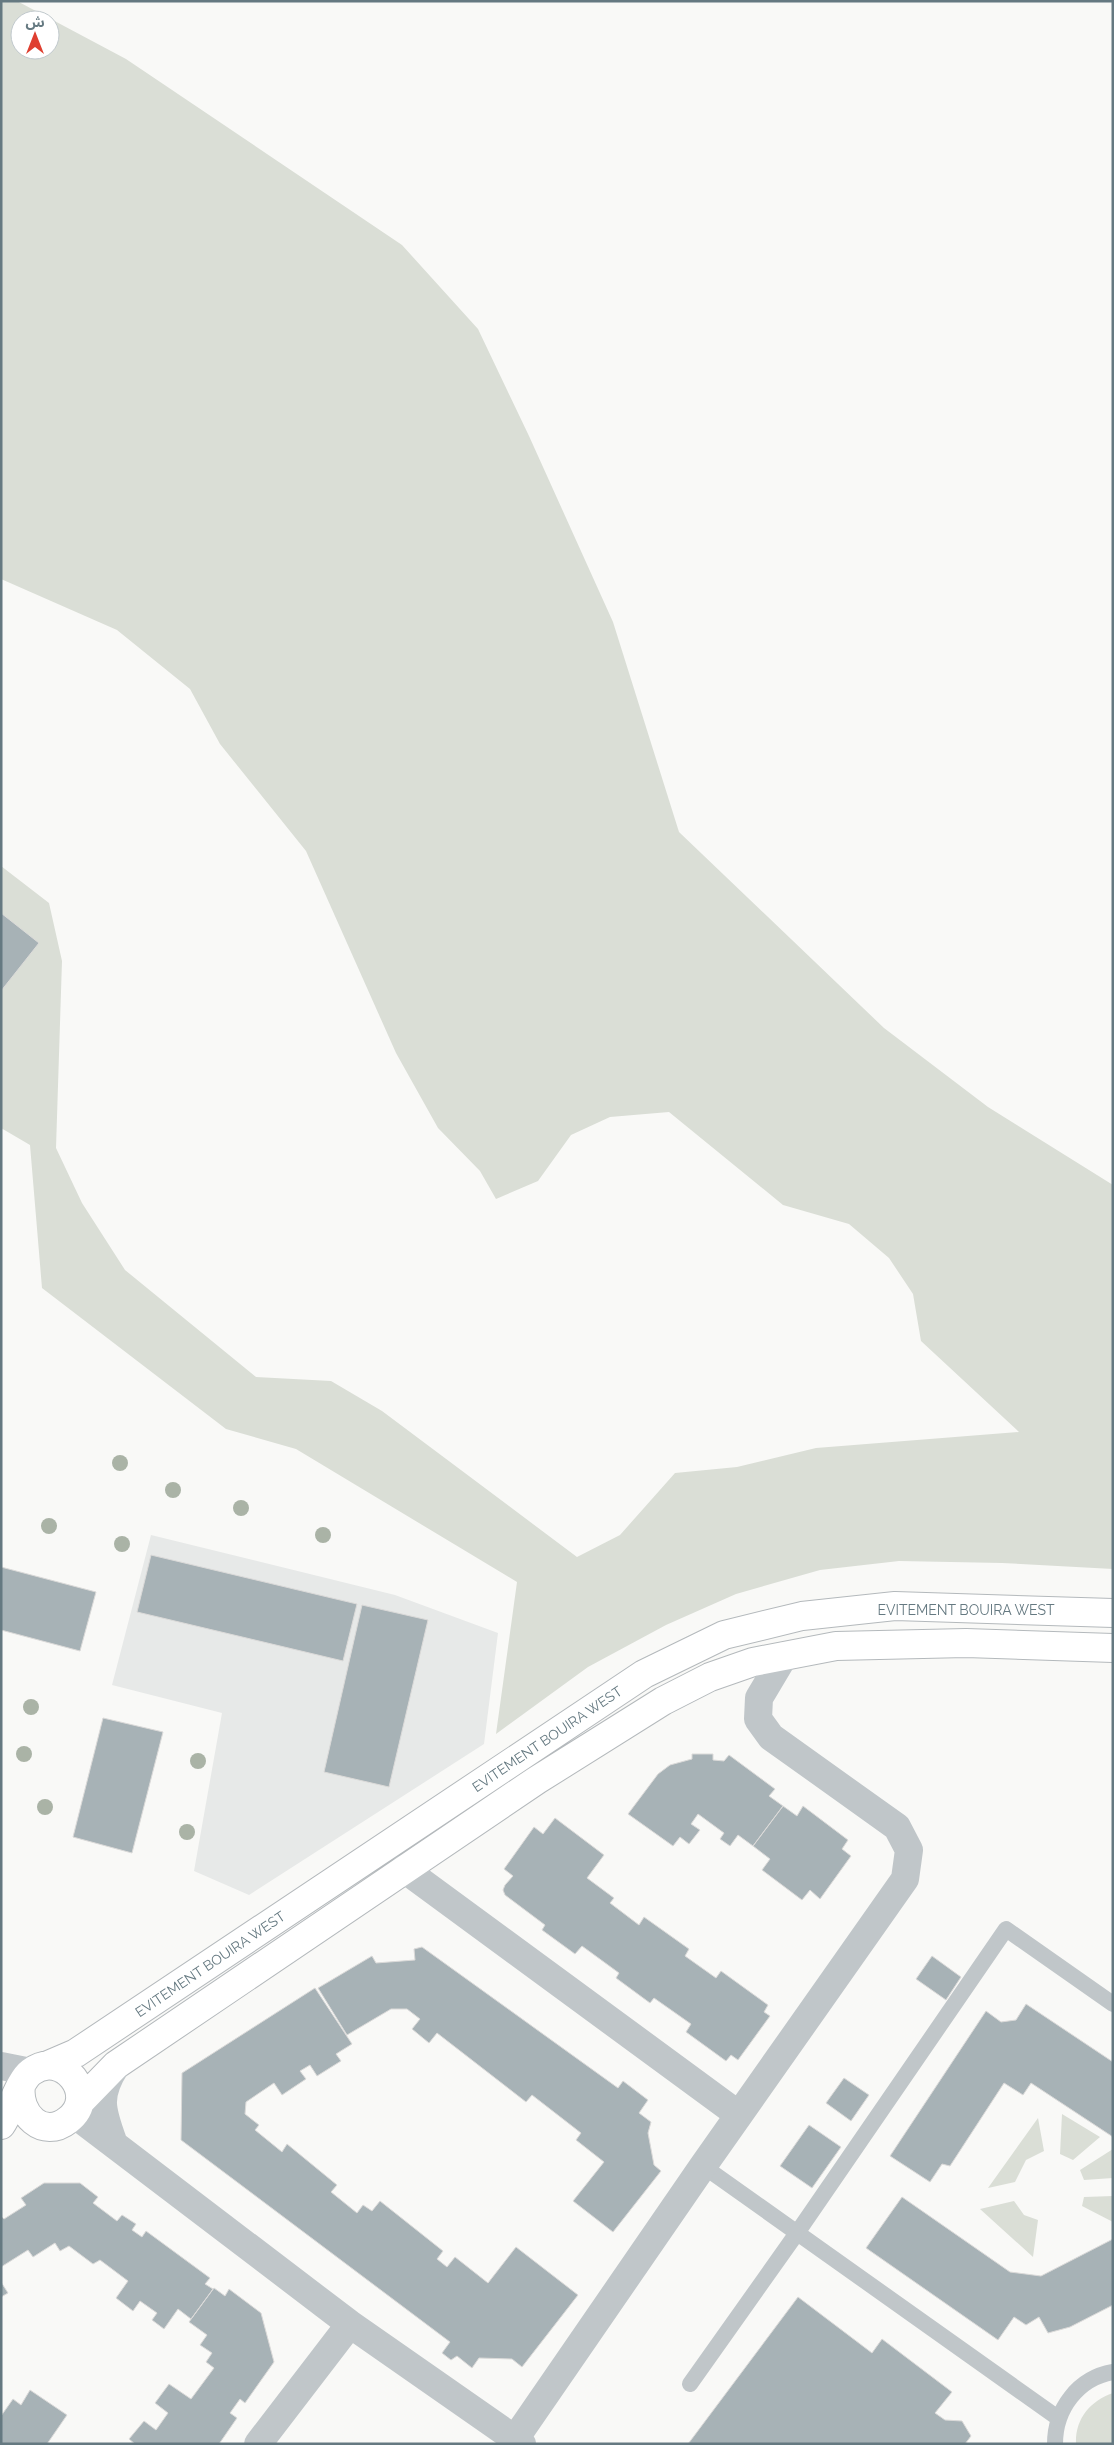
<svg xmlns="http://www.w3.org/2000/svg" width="1114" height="2445" viewBox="0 0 1114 2445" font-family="Raleway,'Noto Sans Arabic',sans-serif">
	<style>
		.built { fill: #e7e9e8 }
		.green { fill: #daded6; fill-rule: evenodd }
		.building { fill: #a7b2b6; stroke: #dbdad9 }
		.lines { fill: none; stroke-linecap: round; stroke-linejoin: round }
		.highway-casing { stroke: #b4b9bc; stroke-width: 30 }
		.lane { stroke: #c0c6c9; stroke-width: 16 }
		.street { stroke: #c0c6c9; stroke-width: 28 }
		.highway { stroke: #fff; stroke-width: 28 }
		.tree { fill: #aab3a6 }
		.labels { text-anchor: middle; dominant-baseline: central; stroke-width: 5; stroke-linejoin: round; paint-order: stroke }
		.street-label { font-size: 14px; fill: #657981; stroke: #fff }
	</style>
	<rect width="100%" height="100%" fill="#f9f9f7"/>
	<path class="built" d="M151,1535L395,1595L498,1633L484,1744L249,1895L194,1871L222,1713L112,1685Z"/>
	<path class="green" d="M1,1H17L126,59L402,245L478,329L529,436L613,622L679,832L884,1028L988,1107L1113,1185V1569L1002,1563L899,1561L820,1570L736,1594L666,1625L588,1667L496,1734L517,1582L296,1449L226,1429L42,1288L30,1145L1,1128V866L49,903L62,961L56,1148L82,1203L125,1270L256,1377L331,1381L382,1411L577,1557L620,1535L675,1473L737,1467L816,1448L1019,1432L921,1341L913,1294L889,1258L849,1224L783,1205L669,1112L610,1117L571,1135L538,1181L496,1199L480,1171L438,1128L396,1053L306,851L220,744L190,689L117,630L1,579ZM20,20H50V50H20Z
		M1062,2114L1100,2137L1073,2160L1060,2154Z
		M1038,2118L1044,2151L1026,2160L1015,2182L988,2188Z
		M1113,2149V2178L1084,2180L1080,2170Z
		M1113,2196V2222L1082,2206L1084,2197Z
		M1014,2201L1024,2215L1038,2220L1033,2257L980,2209Z
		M1113,2393V2444H1076C1075,2419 1090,2401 1113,2393Z"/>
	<path class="building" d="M1,913L39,943L1,991Z
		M151,1555L357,1604L343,1661L137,1612Z
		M1,1567L96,1592L80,1651L1,1630Z
		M362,1605L428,1620L389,1787L324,1772Z
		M103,1718L163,1732L132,1853L73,1837Z
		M692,1754H713V1760L724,1761L729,1755L775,1789L769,1796L783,1806L753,1846L738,1835L730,1846L720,1839L724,1833L698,1814L691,1824L700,1830L689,1844L680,1837L673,1846L628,1814L658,1774L670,1765L692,1759Z
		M783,1806L797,1816L803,1806L848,1840L842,1849L851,1856L820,1899L810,1890L802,1900L762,1870L770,1859L753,1846Z
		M555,1818L604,1855L587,1878L614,1898L610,1903L639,1925L644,1917L689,1949L685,1956L716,1978L721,1971L768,2005L764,2012L770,2016L738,2060L731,2055L726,2061L686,2032L691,2024L654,1998L650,2003L616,1978L619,1973L582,1946L575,1954L542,1930L545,1925L505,1895L503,1890L505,1885L513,1876L504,1869L534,1827L543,1834Z
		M422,1947L618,2088L623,2081L648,2100L639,2113L651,2122L648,2133L654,2165L661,2171L613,2232L573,2201L604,2162L576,2140L581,2133L532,2095L526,2102L437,2033L429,2043L412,2029L420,2019L407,2009H391L347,2035L318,1988L372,1956L376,1963L415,1960L414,1949Z
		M932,1956L961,1977L946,2000L916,1979Z
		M315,1988L352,2044L336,2054L341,2061L317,2076L310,2065L300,2071L306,2079L282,2095L274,2083L246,2102L245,2114L259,2125L255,2130L282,2152L287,2144L337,2185L331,2192L357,2213L363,2205L372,2211L380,2201L443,2251L437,2259L447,2267L455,2257L488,2283L516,2247L578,2295L522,2367L512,2359L479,2358L472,2368L457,2356L451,2360L442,2353L450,2342L181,2140L182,2073Z
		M1026,2004L1113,2062V2137L1031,2083L1023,2095L1004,2083L950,2166L942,2164L930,2182L890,2156L986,2011L1001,2022L1016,2020Z
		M844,2078L869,2095L851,2121L826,2103Z
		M809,2125L841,2147L812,2188L780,2166Z
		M44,2183H80L98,2197L93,2203L117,2221L122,2215L136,2224L132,2230L142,2237L146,2231L210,2278L205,2284L213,2289L191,2319L178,2309L164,2329L152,2320L157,2313L140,2301L133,2311L116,2298L128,2281L100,2260L93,2264L69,2246L60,2251L55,2243L33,2257L28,2250L1,2267V2216L4,2219L26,2205L21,2198Z
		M902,2197L1010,2272L1041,2276L1113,2239V2305L1070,2327L1048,2333L1039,2317L1026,2325L1014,2317L998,2340L866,2248Z
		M1,2282L8,2293L1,2297Z
		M214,2288L225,2296L229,2289L261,2313L274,2362L245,2403L240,2399L230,2413L237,2418L219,2444H135L129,2439L144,2421L156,2430L168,2413L155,2403L169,2384L191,2399L214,2368L206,2362L212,2353L200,2345L207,2335L189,2322Z
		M798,2297L872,2353L882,2339L952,2392L935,2413L945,2420L962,2421L971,2436L965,2444H688Z
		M30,2390L67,2415L47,2444H1V2416L13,2399L21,2405Z"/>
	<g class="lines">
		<defs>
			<path id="highway" d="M48,2065L76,2053L644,1674L724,1635L802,1616L895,1606L1113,1613
				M80,2102L116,2065L537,1780L663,1701L710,1677L753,1662L836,1646L966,1643L1113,1648
				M1,2125C11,2111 19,2081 31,2072C62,2048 100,2096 68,2120C43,2140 17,2114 21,2086"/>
		</defs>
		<use href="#highway" class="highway-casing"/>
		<path class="lane" d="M703,2166L1058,2418
			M690,2384L797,2233L1006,1929L1113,2004
			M1055,2444C1055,2409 1078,2378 1113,2372"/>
		<path class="street" d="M404,1869L739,2115
			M1,2066L31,2072
			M74,2114L350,2324L522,2444
			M114,2144C102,2111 96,2097 116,2066
			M515,2439L703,2166L905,1879L909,1850L897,1827L771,1737L758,1719L759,1698L784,1656
			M258,2444L350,2324"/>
		<use href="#highway" class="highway"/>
	</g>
	<g class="tree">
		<circle cx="120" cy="1463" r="8"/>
		<circle cx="173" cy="1490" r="8"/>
		<circle cx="241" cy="1508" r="8"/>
		<circle cx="49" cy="1526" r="8"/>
		<circle cx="323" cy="1535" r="8"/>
		<circle cx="122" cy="1544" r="8"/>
		<circle cx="31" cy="1707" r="8"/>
		<circle cx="24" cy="1754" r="8"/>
		<circle cx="198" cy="1761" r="8"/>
		<circle cx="45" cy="1807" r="8"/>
		<circle cx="187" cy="1832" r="8"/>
	</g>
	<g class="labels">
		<g class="street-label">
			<text x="966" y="1610">EVITEMENT BOUIRA WEST</text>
			<text transform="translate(547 1739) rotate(-34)">EVITEMENT BOUIRA WEST</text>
			<text transform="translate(210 1964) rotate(-34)">EVITEMENT BOUIRA WEST</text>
		</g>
	</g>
	<rect width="1114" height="2445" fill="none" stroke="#657981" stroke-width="5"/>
	<g transform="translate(35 35)"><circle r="24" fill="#ffffff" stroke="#c1c9cd"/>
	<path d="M0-4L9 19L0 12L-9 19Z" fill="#df3f30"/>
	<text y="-8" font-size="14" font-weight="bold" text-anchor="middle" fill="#657981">ش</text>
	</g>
</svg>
